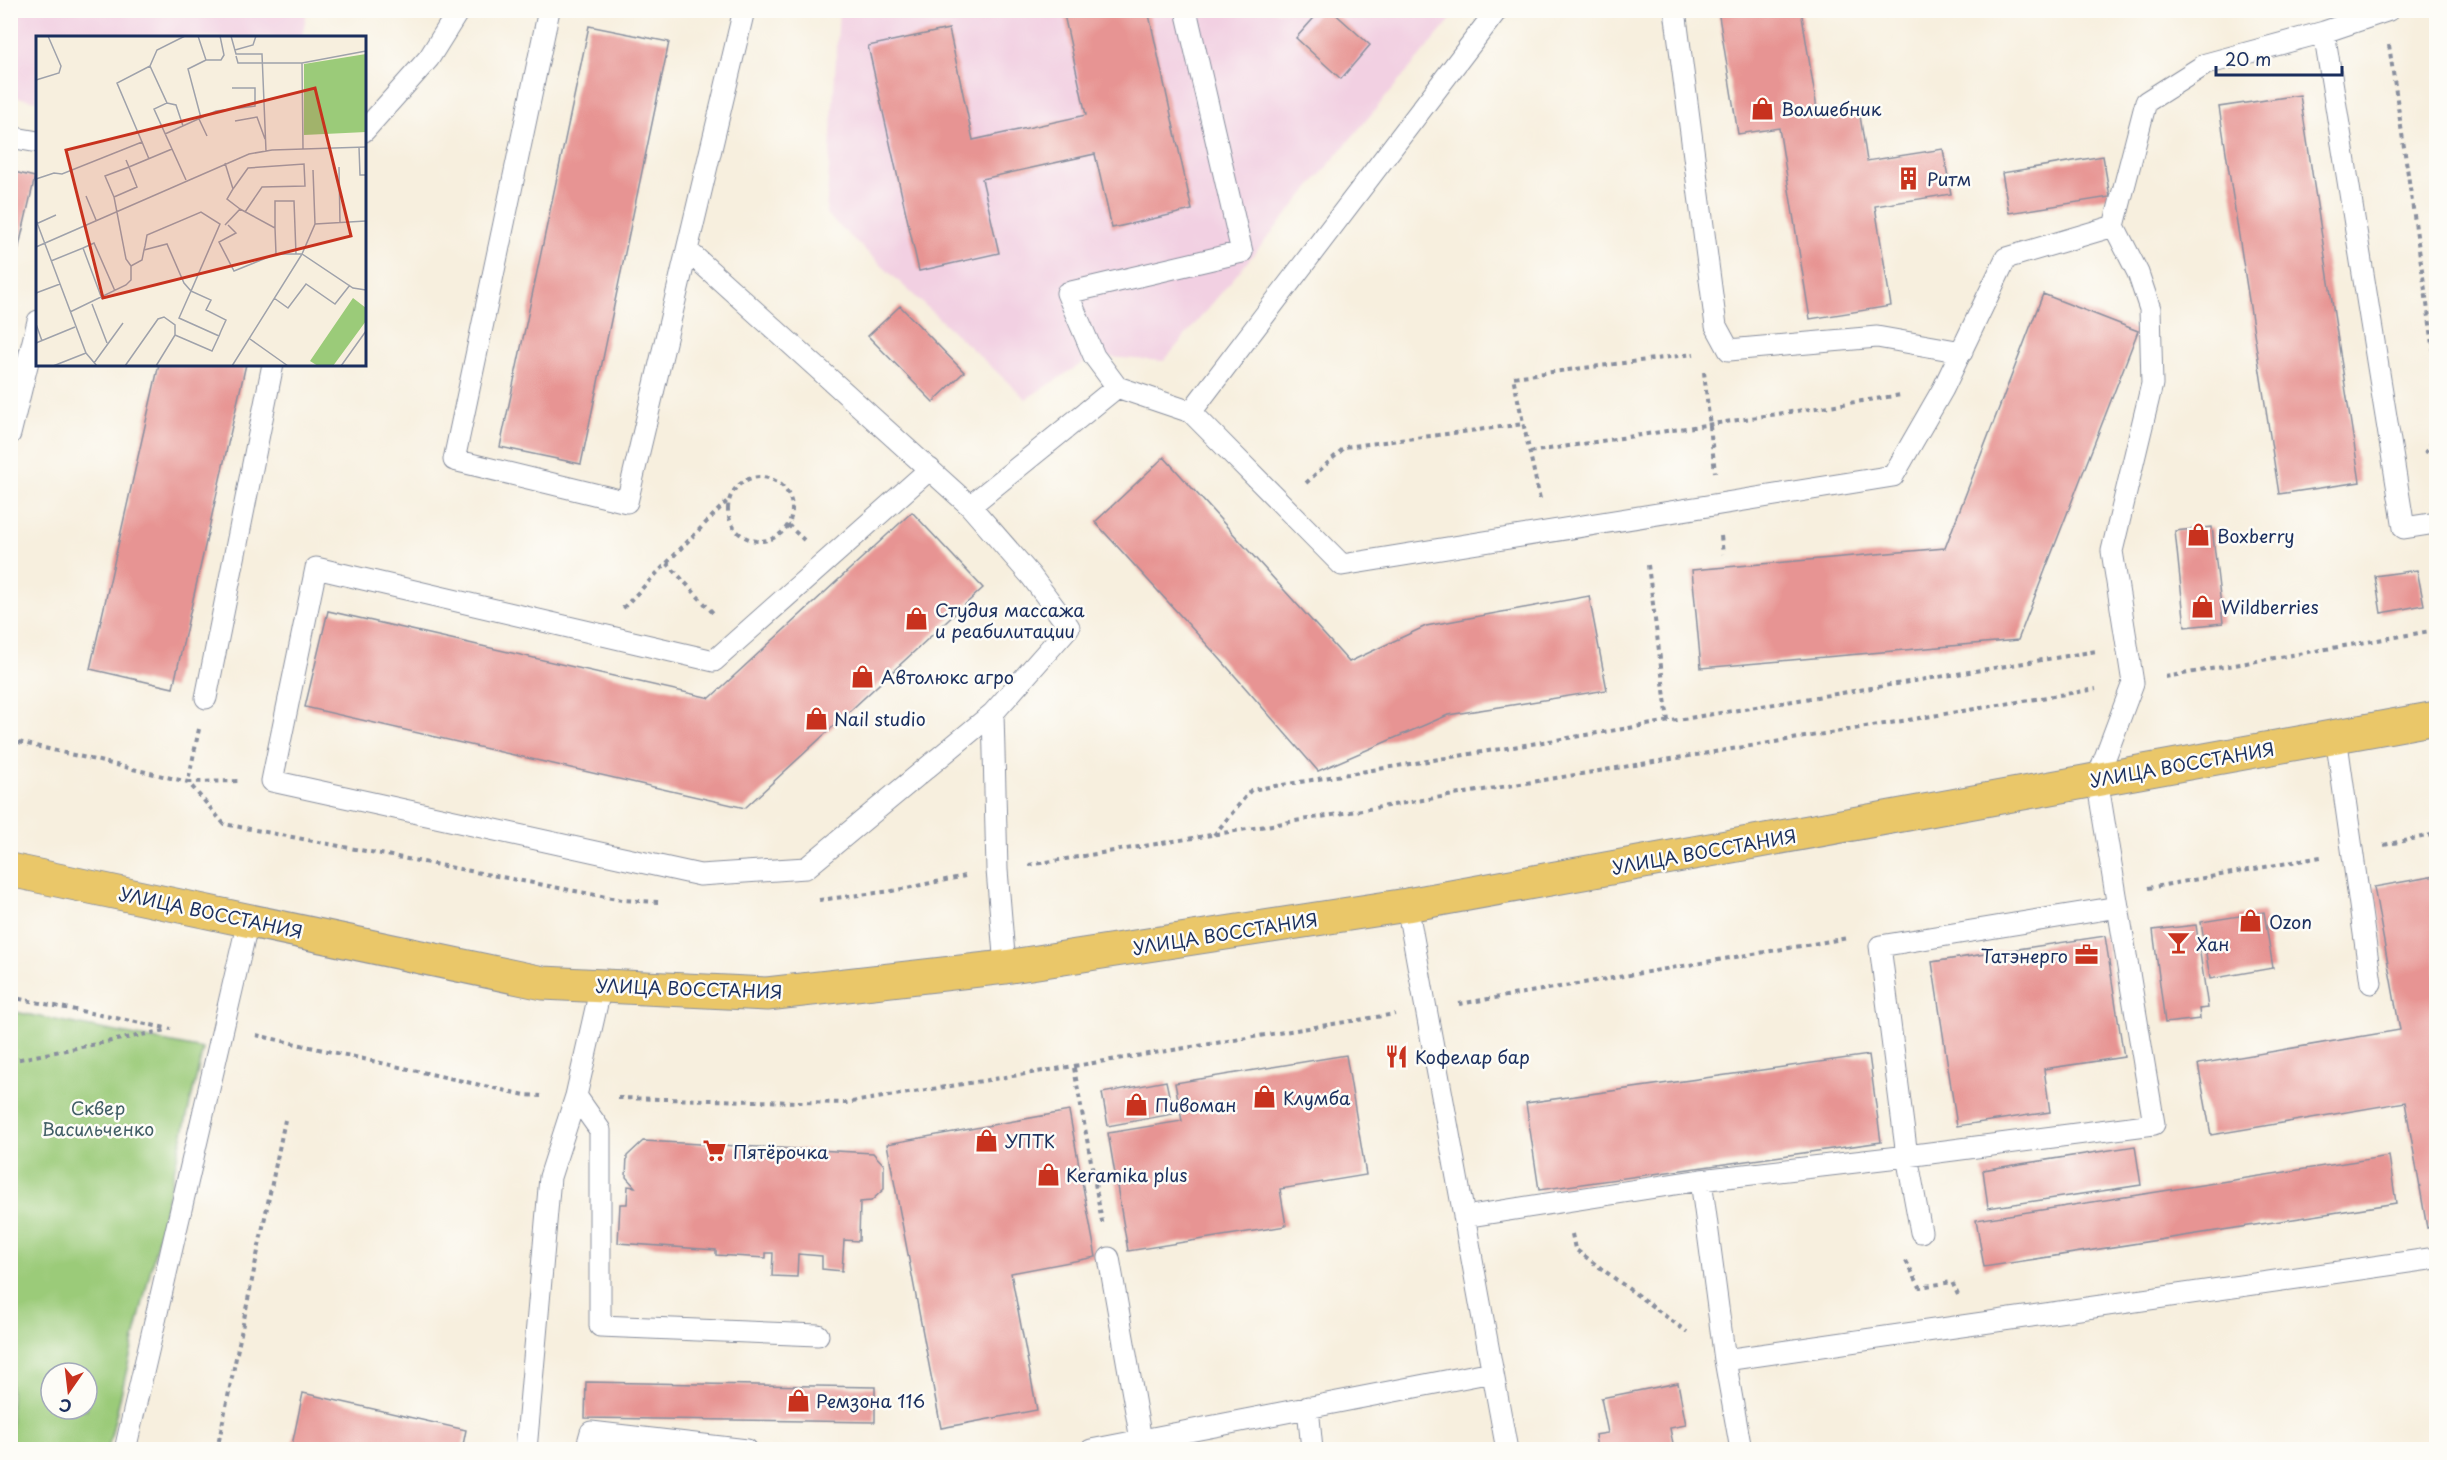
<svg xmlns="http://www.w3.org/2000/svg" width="2447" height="1460" viewBox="0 0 2447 1460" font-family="'Playpen Sans',sans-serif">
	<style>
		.built { fill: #f2d0e2 }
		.green { fill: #9bcb79; stroke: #5b7d6c; stroke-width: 1.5; fill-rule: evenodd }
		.building { fill: #e79493 }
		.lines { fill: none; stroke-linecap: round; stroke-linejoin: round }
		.lane-casing { stroke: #898f9e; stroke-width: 23 }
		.primary-casing { stroke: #898f9e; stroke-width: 35 }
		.path { stroke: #898f9e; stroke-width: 4; stroke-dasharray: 4.5 4.5; stroke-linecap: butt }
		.lane { stroke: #fff; stroke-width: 21 }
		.primary { stroke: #eac769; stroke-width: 33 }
		.labels { text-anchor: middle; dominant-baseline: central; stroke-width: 5; stroke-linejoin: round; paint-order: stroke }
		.poi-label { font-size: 18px; fill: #1b2f5e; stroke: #fdfcf7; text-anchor: start }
		.street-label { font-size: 18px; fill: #1b2f5e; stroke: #fdfcf7 }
		.park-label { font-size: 18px; fill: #415e66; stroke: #fdfcf7 }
		.inset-road { fill: none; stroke: #9fa2ab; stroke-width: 1.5 }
		.view { fill: #c8321e; fill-opacity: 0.15; stroke: #c8321e; stroke-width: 3 }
		.inset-edge { fill: none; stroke: #1b2f5e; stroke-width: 3 }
	</style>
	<rect width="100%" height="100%" fill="#fdfcf7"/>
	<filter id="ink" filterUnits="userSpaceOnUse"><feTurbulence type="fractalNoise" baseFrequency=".0167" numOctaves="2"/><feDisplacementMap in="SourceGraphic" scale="12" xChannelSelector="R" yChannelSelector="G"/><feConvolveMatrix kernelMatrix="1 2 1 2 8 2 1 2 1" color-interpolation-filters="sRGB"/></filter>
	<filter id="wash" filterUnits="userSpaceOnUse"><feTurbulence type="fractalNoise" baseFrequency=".008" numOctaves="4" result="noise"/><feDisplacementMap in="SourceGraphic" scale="24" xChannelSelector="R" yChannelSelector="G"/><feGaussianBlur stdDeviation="1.35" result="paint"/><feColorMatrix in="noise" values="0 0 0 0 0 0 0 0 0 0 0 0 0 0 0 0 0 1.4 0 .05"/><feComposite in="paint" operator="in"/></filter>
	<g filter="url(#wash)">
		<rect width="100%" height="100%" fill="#f7efde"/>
		<path class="built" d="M11,10H307V11L302,37L38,38L37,101L11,96Z
			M839,11H1458L1164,361L1094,356L1026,399L826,214Z"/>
		<path class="green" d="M10,1011L203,1049L108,1449H11ZM51,1373H87V1409H51Z"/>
		<g id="blocks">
			<path class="building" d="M1063,10H1148L1192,210L1112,228L1095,154L982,179L999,253L919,271L868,46L949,29L973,140L1086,115Z
				M1321,10H1331L1370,45L1341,79L1296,38Z
				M1718,10H1801L1818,115L1859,109L1867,161L1943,149L1951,194L1875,206L1891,306L1810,319L1779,128L1738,134Z
				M589,26L669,42L581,464L500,447Z
				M2300,95L2360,482L2279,494L2219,107Z
				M2103,156L2110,197L2009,213L2002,173Z
				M10,171L35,177L11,281H10Z
				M2043,294L2138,331L2018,640L1701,668L1692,570L1945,548Z
				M900,306L964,372L933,402L868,336Z
				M159,364H246L173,688L90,669Z
				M1164,457L1349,662L1426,626L1589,596L1607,690L1448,715L1318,771L1221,660L1095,522Z
				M912,512L983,588L745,808L305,707L328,611L710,698Z
				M2212,527L2223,623L2185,627L2175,531Z
				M2417,570L2424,605L2381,613L2375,576Z
				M2436,876V1226L2427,1228L2405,1102L2211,1135L2198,1064L2400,1030L2374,887Z
				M2264,912L2273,968L2210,979L2201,922Z
				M2196,925L2208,1008L2199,1009L2200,1019L2165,1023L2153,930Z
				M2105,936L2124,1057L2044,1069L2050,1112L1957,1126L1932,962Z
				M1346,1055L1366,1175L1280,1189L1286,1226L1128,1251L1108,1133L1182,1121L1175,1083Z
				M1869,1055L1881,1142L1539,1190L1526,1103Z
				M1166,1081L1173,1114L1108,1126L1102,1093Z
				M1069,1111L1096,1257L1011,1273L1037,1410L941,1428L887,1144Z
				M643,1141L873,1153L884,1165V1189L871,1201L860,1202L859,1241L844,1240L842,1271L822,1269V1256L798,1254L797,1277L772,1276L773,1253H766V1258L716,1255V1250L618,1243L620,1204H627L628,1186L635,1187L626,1177L627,1156Z
				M2135,1146L2141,1185L1988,1208L1983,1170Z
				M2389,1156L2396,1203L1984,1267L1976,1220Z
				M586,1382L875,1387V1422L585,1418Z
				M1678,1383L1686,1425L1670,1428L1674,1450H1597L1595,1435L1608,1433L1601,1398Z
				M303,1393L466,1430L462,1450H291Z"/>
		</g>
	</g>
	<g filter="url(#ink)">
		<use href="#blocks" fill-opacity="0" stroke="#898f9e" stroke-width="1.5"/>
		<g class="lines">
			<defs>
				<path id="lane" d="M549,10L454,460L627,502L687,250
					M744,10L687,250L970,506
					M1675,10L1716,326L1729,350L1877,337L1962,352
					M2324,32L2404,528L2436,523
					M364,131L429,58L459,10
					M10,137L38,142
					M2114,226L2146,102L2206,64L2324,32L2389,10
					M1117,387L1094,356L1067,293L1242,252L1186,10
					M10,434L38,321
					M930,469L714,661L316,568L272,781L700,875L806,868L993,713
					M206,698L273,364
					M2336,736L2371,983
					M1407,905L1507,1450
					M1005,967L997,870L993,713L1069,627L1031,576L970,506L1117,387L1191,412
					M576,1096L600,1130V1326L818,1335
					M1701,1180L1725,1360L2436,1258
					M1464,1217L1701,1180L1907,1156L1880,946L2118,907L2097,779L2133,683L2112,551L2152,384L2150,309L2138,273L2114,226L2006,258L1943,389L1893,476L1342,565L1191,412L1497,10
					M1921,1232L1907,1156L2154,1124L2118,907
					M1109,1258L1141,1440
					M1725,1360L1741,1450
					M1308,1407L1312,1450
					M125,1450L248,921
					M526,1450L550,1177L576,1096L601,986
					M586,1450L591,1432L747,1450
					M1091,1450L1492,1372"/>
				<path id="primary" d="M10,870L543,983L767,994L1005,967L1407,905L2436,718"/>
			</defs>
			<use href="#lane" class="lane-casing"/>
			<use href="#primary" class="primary-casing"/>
			<path class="path" d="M2389,45L2436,365
				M1704,372L1715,472
				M1530,452L1901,395
				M2425,453L2436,436
				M728 509a32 32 0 1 1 64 0a32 32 0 1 1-64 0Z
				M1306,483L1345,447L1524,424
				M1540,499L1513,377L1694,354
				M788,525L804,540
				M1721,536L1723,554
				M667,563L715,615
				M1648,565L1668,721
				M623,608L729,499
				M2165,677L2436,630
				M199,729L188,782L240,781
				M10,740L188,782L224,824L622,900L659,902
				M1214,835L1251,790L2097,651
				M2384,845L2436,834
				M1029,865L2096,689
				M2148,888L2321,857
				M819,900L892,891L965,876
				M10,997L171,1029
				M1459,1004L1848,938
				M256,1035L525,1095L541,1096
				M10,1061L167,1030
				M1074,1068L1103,1227
				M618,1098L846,1103L1395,1014
				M1572,1234L1575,1249L1687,1332
				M1906,1261L1920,1287L1952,1282L1958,1295
				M217,1450L285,1120"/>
			<use href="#lane" class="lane"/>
			<use href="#primary" class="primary"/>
		</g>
	</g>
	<defs>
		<symbol id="shop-bare" viewBox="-9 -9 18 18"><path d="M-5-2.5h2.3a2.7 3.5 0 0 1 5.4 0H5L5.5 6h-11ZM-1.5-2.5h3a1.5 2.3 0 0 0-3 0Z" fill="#c8321e" stroke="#fdfcf7" stroke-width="2.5" paint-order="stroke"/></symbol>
		<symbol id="building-bare" viewBox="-9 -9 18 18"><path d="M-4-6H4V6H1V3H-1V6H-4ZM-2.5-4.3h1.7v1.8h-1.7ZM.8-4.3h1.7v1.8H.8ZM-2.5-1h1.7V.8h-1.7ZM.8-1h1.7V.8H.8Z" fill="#c8321e" stroke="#fdfcf7" stroke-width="2.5" paint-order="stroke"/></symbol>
		<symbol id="bar-bare" viewBox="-9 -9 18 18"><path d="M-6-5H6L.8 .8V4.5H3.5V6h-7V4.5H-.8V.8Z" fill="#c8321e" stroke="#fdfcf7" stroke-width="2.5" paint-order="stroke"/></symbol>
		<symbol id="office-bare" viewBox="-9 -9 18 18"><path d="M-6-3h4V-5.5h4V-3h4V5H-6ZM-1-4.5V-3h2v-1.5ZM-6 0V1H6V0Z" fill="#c8321e" stroke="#fdfcf7" stroke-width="2.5" paint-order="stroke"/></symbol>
		<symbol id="restaurant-bare" viewBox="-9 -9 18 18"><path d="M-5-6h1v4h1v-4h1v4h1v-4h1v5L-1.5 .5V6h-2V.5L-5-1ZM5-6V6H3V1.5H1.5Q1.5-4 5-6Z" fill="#c8321e" stroke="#fdfcf7" stroke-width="2.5" paint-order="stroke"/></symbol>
		<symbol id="supermarket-bare" viewBox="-9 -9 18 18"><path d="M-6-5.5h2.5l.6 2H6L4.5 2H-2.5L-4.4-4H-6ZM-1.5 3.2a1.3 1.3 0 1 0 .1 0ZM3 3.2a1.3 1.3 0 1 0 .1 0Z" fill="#c8321e" stroke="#fdfcf7" stroke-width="2.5" paint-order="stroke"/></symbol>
	</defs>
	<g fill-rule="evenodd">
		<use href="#shop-bare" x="1746" y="92" width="33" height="33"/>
		<use href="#building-bare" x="1892" y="162" width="33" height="33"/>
		<use href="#shop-bare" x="2182" y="518" width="33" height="33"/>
		<use href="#shop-bare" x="2186" y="590" width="33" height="33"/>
		<use href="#shop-bare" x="900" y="602" width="33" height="33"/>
		<use href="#shop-bare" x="846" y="660" width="33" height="33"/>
		<use href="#shop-bare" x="800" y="702" width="33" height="33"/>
		<use href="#shop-bare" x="2234" y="904" width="33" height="33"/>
		<use href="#bar-bare" x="2162" y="926" width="33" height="33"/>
		<use href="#office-bare" x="2070" y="938" width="33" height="33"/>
		<use href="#restaurant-bare" x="1380" y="1040" width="33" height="33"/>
		<use href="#shop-bare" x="1248" y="1080" width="33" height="33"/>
		<use href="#shop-bare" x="1120" y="1088" width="33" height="33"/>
		<use href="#shop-bare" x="970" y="1124" width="33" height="33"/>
		<use href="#supermarket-bare" x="698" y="1134" width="33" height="33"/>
		<use href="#shop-bare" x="1032" y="1158" width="33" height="33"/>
		<use href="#shop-bare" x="782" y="1384" width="33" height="33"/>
	</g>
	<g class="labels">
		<g class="poi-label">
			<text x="1781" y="108">Волшебник</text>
			<text x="1927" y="178">Ритм</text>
			<text x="2217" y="535">Boxberry</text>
			<text x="2221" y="606">Wildberries</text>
			<text x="935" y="609">Студия массажа<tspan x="935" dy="21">и реабилитации</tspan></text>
			<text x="881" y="676">Автолюкс агро</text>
			<text x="834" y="718">Nail studio</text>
			<text x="2269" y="921">Ozon</text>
			<text x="2196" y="943">Хан</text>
			<text x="2068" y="955" text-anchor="end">Татэнерго</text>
			<text x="1415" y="1056">Кофелар бар</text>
			<text x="1283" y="1097">Клумба</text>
			<text x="1155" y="1104">Пивоман</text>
			<text x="1005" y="1140">УПТК</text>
			<text x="733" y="1151">Пятёрочка</text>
			<text x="1066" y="1174">Keramika plus</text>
			<text x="816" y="1400">Ремзона 116</text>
		</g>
		<g class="street-label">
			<text transform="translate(2182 764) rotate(-10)">УЛИЦА ВОССТАНИЯ</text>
			<text transform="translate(1704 851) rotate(-10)">УЛИЦА ВОССТАНИЯ</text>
			<text transform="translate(211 912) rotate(12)">УЛИЦА ВОССТАНИЯ</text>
			<text transform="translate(1225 933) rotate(-9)">УЛИЦА ВОССТАНИЯ</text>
			<text transform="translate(689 988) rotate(2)">УЛИЦА ВОССТАНИЯ</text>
		</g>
		<g class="park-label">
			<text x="98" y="1107">Сквер<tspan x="98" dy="21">Васильченко</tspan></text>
		</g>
	</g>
	<g transform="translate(36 36)">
		<rect width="330" height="330" fill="#f7efde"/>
		<path d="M330,18V96L268,99V28ZM317,262L330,272V285L297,330H282L274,325Z" fill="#9bcb79"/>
		<path class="inset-road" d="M149,0L121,14L114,30L131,67L118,73L150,144M162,0L170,24L152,33L165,82M195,0L200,18H226L230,115M199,14L217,9L220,0M200,20L202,27H266L330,15M170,24H185L188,19L184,0M266,27L267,113M0,44L23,37L25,30L12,0M131,67L140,69L147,90M163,83L171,100M199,85L221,81L229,103M129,98L180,75L219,70V52H196M106,106L81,47L114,30M323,111L324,139H330M303,131L304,187M0,143L18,137L26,138L106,106L113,123M197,153L212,132L268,128L269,150L226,151L209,176M50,160L60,184M78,161L69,140L93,131L90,124M204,173L239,192L240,218H266L279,188L277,134M0,184L50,317L61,330M0,188L20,179M279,188L330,185M189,189L204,173L191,163L197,153L189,127M192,189L200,197L183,206L198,235L240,218M239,192V165H258L260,218M0,211L213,118L236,114L330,111M47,212L58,207L79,255M108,214L131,208L148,247L155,255L184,188L165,176L111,199L109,210L108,214L106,224L95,230L90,223L78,161L101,151L93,131L136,113M15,225L47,212L66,263M0,257L24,248M238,262L252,272L270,248L299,268L314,249M56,268L71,307M34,276L90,249L95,244V230M0,288L6,305M214,303L252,330M0,307L39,291M58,327L87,287M17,330L50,317M89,330L122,283L128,281L139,289V299M120,330L139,299L176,315L183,300L185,295L190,284L170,274L175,264L155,255L143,282L183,300M196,330L266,218L317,252L330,254M305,330L330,295"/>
		<path class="view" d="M279,52L315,200L67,262L30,114Z"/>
		<rect width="330" height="330" class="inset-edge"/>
	</g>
	<rect width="2447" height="1460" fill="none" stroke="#fdfcf7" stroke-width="36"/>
	<g transform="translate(69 1391) rotate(194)"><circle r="28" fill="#fdfcf7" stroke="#a3aaba" stroke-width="1.5"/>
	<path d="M0-4.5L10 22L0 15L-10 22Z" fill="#c8321e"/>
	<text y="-9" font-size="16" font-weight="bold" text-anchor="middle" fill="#1b2f5e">С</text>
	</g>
	<path d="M2216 66v9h126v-9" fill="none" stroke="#1b2f5e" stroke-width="3"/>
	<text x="2225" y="66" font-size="18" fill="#1b2f5e" stroke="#fdfcf7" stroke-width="4.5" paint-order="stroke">20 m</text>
</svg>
